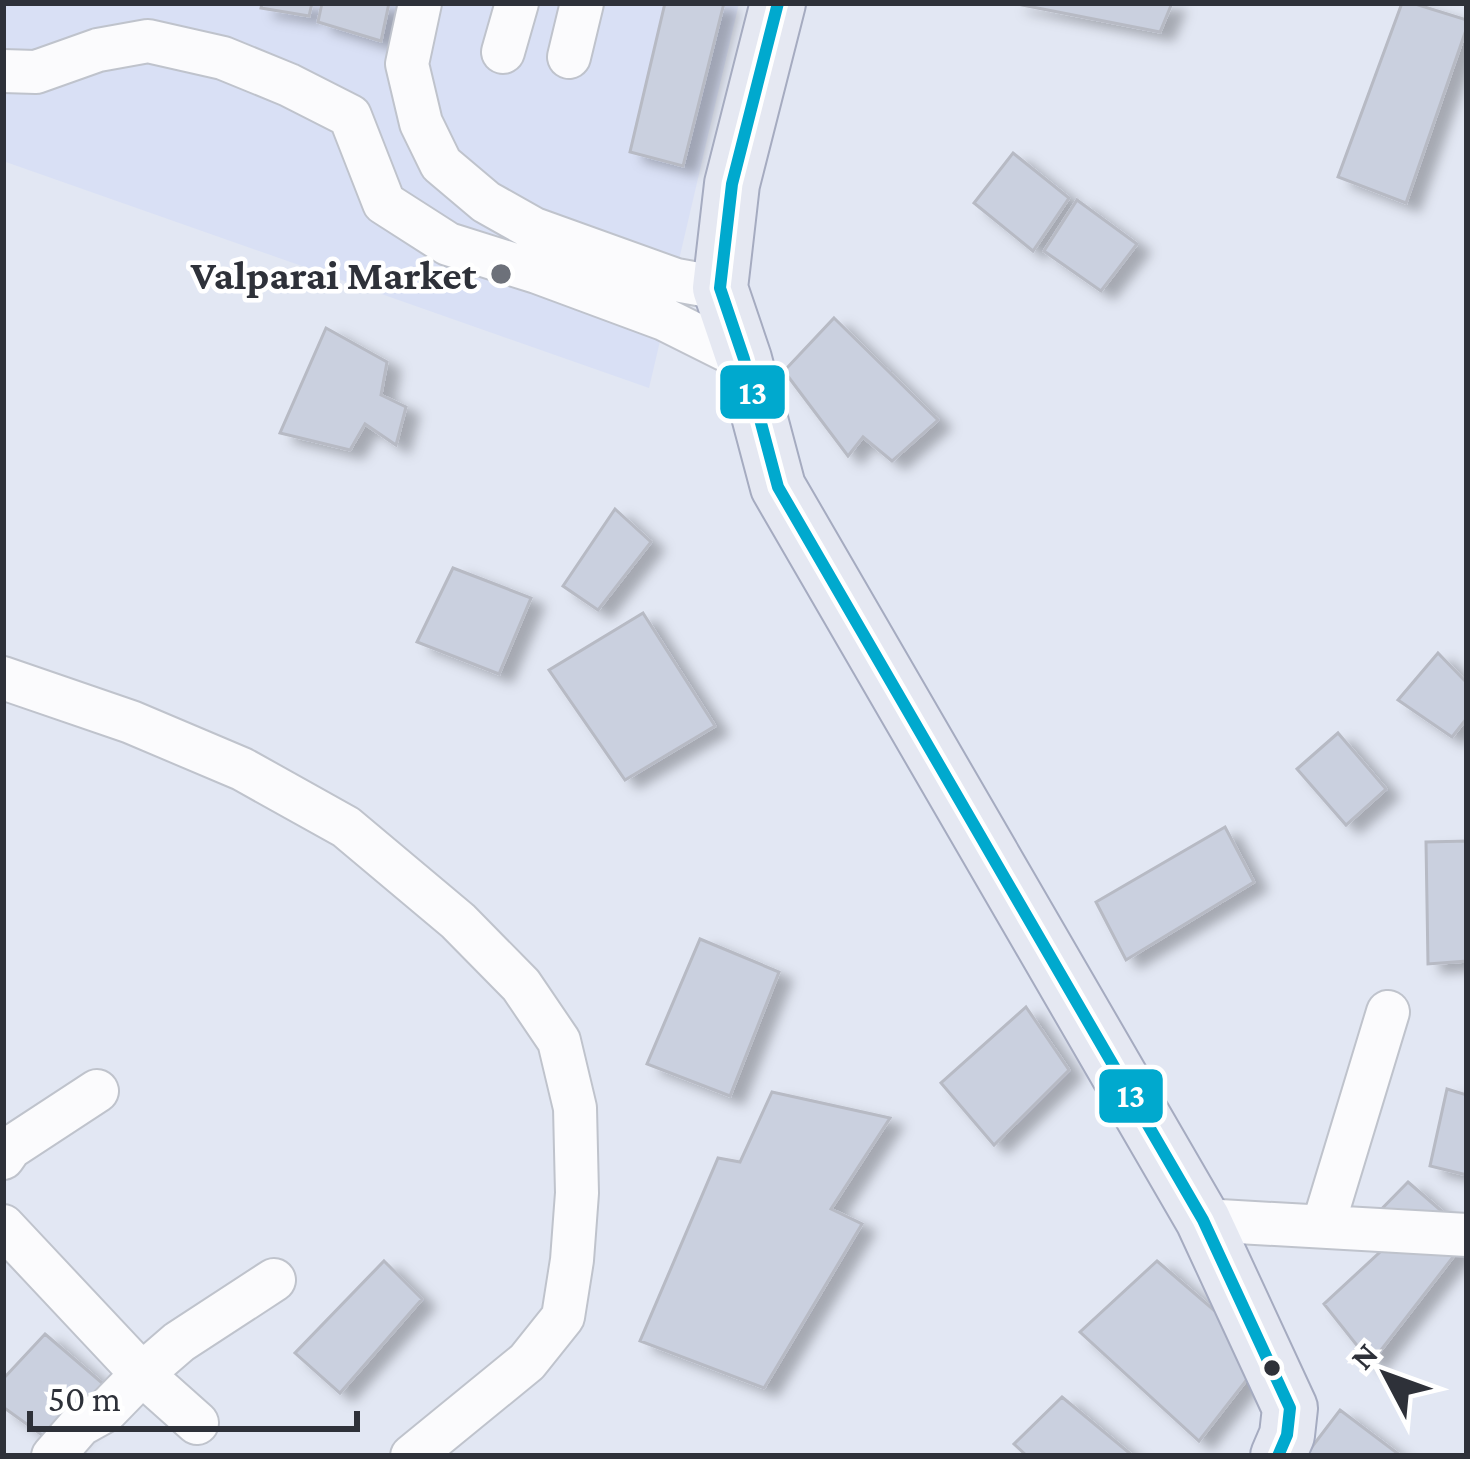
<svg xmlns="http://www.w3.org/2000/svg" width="1470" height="1459" viewBox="0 0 1470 1459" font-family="'Crimson Pro',serif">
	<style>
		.built { fill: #d9e0f5 }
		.building { fill: #cad0df; stroke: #b7bac4; stroke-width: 3; filter: url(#shadow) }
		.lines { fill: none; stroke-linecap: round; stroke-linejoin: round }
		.minor-casing { stroke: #bfc3cc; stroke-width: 46 }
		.major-casing { stroke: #a5abc0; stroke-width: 58 }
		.minor { stroke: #fbfbfd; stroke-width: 42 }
		.major { stroke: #e5e8f2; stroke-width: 54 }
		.bus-1-casing { stroke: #fff; stroke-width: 21 }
		.bus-1 { stroke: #00a9ce; stroke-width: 12 }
		.poi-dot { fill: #6d717a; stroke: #fff; stroke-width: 4.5 }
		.bus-dot { fill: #2e3139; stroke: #fff; stroke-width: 4.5 }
		.labels { text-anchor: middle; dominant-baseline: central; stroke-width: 9; stroke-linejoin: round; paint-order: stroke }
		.poi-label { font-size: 42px; font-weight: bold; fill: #2e3139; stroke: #fff; text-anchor: end }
		.line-badge { stroke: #fff; stroke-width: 4.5 }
		.badge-label { font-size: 33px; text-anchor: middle; font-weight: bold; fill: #fff }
	</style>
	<defs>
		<filter id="shadow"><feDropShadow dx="13" dy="8" stdDeviation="6" flood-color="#0004"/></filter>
	</defs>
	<rect width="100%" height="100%" fill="#e2e7f3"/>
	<path class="built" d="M3,3H739L649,388L3,161Z"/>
	<path class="building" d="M262,3H312L309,16L261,8Z
		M322,3H389L381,41L318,22Z
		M665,3H724L683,166L630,152Z
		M1012,3H1172L1160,32Z
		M1402,3H1412L1467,20V27L1406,203L1338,177Z
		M1013,153L1069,198L1033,251L974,203Z
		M1077,200L1137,244L1101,291L1044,251Z
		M834,318L938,420L892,461L863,437L848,456L784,371Z
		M326,328L387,362L381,395L406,407L396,445L365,424L350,450L280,433Z
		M615,509L651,542L598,610L563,586Z
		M453,568L531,598L499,674L417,642Z
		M643,613L715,726L625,780L549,670Z
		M1438,653L1467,683V718L1452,737L1398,700Z
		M1338,733L1386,789L1346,825L1297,769Z
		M1225,827L1254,882L1126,960L1096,902Z
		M1467,841V961L1428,964L1426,842Z
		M700,939L779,972L730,1096L647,1064Z
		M1026,1007L1069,1070L994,1145L941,1083Z
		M1447,1089L1467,1095V1175L1430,1166Z
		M772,1092L890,1118L831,1209L862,1224L764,1388L640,1341L718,1158L740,1162Z
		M1408,1182L1467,1233V1239L1371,1363L1324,1304L1380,1252L1363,1228Z
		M384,1261L422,1299L340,1393L295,1353Z
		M1157,1261L1266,1355L1199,1441L1080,1332Z
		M45,1334L108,1388L60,1448L3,1407V1379Z
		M1062,1397L1133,1456H1027L1014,1444Z
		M1340,1410L1401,1456H1305Z"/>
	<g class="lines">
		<defs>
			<path id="minor" d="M420,3L407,64L421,123L441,164L486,202L534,229L676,280L720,288
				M503,52L517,3
				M569,57L582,3
				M3,71L36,72L98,50L148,41L223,58L289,85L350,116L384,203L448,244L537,272L664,319L744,359
				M3,678L131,722L242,769L346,827L458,921L521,985L559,1041L575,1108L577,1193L572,1260L563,1317L527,1362L412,1456
				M3,1158L10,1148L97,1091
				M1203,1220L1467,1235
				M3,1226L142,1374L197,1423
				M1323,1226L1388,1012
				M53,1456L80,1425L107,1410L142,1374L179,1342L274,1280"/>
			<path id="major" d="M778,3L732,184L720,288L744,359L778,487L1203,1220L1290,1408L1287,1435L1278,1456"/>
		</defs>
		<use href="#minor" class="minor-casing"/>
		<use href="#major" class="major-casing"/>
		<use href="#minor" class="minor"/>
		<use href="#major" class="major"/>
		<defs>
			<path id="bus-1" d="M778,3L732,184L720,288L744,359L778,487L1203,1220L1290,1408L1287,1435L1278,1456"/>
		</defs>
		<use href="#bus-1" class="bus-1-casing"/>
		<use href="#bus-1" class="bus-1"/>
	</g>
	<circle class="poi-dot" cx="501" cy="274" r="12"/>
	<circle class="bus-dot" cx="1272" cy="1368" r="10"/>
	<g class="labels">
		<g class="poi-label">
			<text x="477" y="274">Valparai Market</text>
		</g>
	</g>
	<g class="line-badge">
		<rect x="718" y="363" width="69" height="58" rx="12" fill="#00a9ce"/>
		<rect x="1097" y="1067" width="68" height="58" rx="12" fill="#00a9ce"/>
	</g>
	<g class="badge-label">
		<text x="753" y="404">13</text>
		<text x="1131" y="1107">13</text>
	</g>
	<rect width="1470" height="1459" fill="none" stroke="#2e3139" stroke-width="12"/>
	<g transform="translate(1386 1375) rotate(311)" stroke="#ffffff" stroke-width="9" paint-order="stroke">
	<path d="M0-9L21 45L0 30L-21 45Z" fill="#2e3139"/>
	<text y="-18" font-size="33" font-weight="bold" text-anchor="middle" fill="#2e3139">N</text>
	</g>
	<path d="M30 1411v18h327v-18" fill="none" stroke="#2e3139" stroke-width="6"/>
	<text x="48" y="1411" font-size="36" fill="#2e3139" stroke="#ffffff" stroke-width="9" paint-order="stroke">50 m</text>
</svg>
